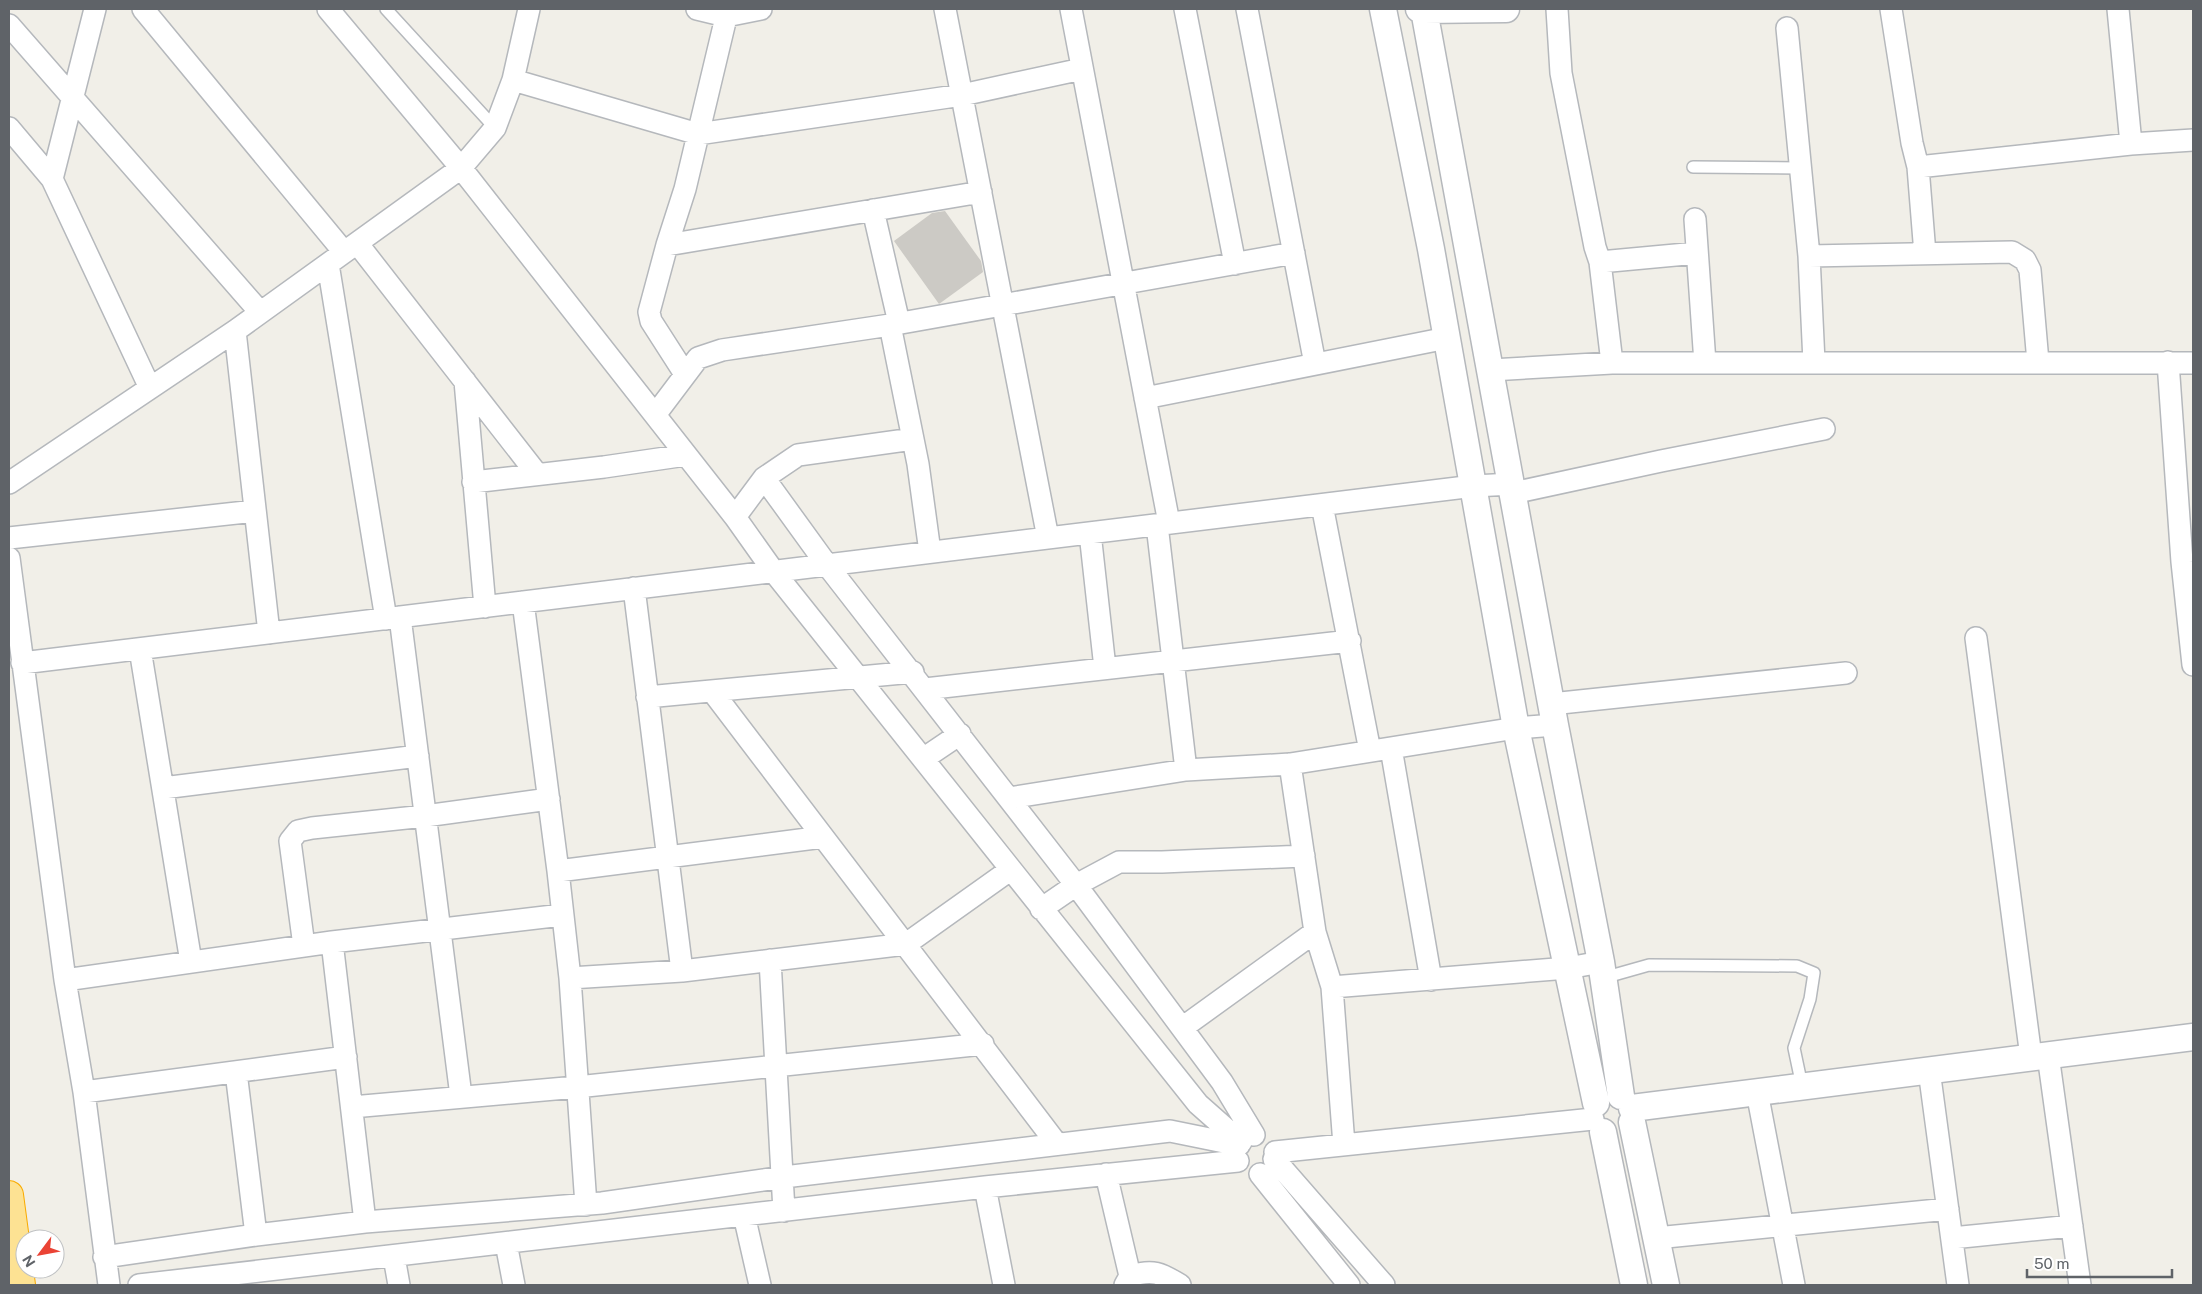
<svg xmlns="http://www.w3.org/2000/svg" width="2202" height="1294" viewBox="0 0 2202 1294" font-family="'Public Sans',sans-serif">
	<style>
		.building { fill: #cccac5 }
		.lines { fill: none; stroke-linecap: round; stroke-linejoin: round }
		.service-casing { stroke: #b5b8bc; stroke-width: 14 }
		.minor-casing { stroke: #b5b8bc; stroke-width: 24 }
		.tertiary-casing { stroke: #b5b8bc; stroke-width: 29 }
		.motorway-casing { stroke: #f9ab00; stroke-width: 30 }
		.service { stroke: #fff; stroke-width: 11 }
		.minor { stroke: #fff; stroke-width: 21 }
		.tertiary { stroke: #fff; stroke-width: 26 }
		.motorway { stroke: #fde293; stroke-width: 28 }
	</style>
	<rect width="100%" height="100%" fill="#f1efe8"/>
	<path class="building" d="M945,211L981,261L983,272L939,304L894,241L932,213Z"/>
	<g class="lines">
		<defs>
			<path id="service" d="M386,9L495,128
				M1693,167L1800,168
				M1603,978L1649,965L1797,966L1814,973L1810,999L1794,1048L1802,1086"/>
			<path id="minor" d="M143,9L344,252
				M328,9L461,168L735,517L774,572L1198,1104L1241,1142
				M697,9L726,16L761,9
				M945,9L1048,538
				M1071,9L1169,523
				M1185,9L1235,264
				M1247,9L1315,364
				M1557,9L1561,73L1595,247L1600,262L1697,253
				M1891,9L1912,143L1918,167L2131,144L2193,140
				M2118,9L2131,144
				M9,25L260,312
				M1787,28L1809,256L1814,362
				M513,80L698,134L962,95L1082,69
				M9,128L52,179L150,388
				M1918,167L1925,254
				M52,179L95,9
				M873,210L899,323
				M1695,219L1705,363
				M357,243L537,474
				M667,245L981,192
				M1809,256L2012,252L2025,260L2030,270L2038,362
				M1600,262L1612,363
				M328,264L386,619
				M890,325L918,464L930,552
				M235,331L269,633
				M2168,362L2182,562L2193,665
				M1491,370L1612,363H2193
				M685,374L651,321L649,312L667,245L685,189L728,9
				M465,381L485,607
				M1145,398L1447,338
				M655,415L698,358L722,350L890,325L1294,253
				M764,478L827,565L1076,885L1222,1082L1254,1135
				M473,482L604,467L686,455
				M9,483L235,331L461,168L495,128L513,80L529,9
				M1513,493L1661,461L1824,429
				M1322,505L1370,751
				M735,517L764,478L798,455L913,439
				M1157,525L1186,770
				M1090,533L1105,668
				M9,538L255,511
				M9,558L65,980L84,1092L109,1285
				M634,588L682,971
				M523,602L558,871L570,978L586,1205
				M400,617L461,1096
				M1976,638L2031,1057
				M140,649L191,962
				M22,663L1294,508L1474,486L1512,484
				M925,689L1350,641
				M712,691L1057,1144
				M647,697L913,672
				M1551,704L1846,673
				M1391,748L1431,980
				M923,759L960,734
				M1290,764L1315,932L1332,987L1344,1145
				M163,788L418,756
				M1009,798L1186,770L1290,764L1516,728L1555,725
				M558,871L823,837
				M1041,909L1076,885L1119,862H1162L1304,856
				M332,942L365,1222
				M304,946L290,841L298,831L312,828L425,816L549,799
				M770,960L784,1211
				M570,978L682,971L906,944L1010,870
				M65,980L332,942L562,915
				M1332,987L1568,968L1601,962
				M1182,1028L1315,932
				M2048,1055L2080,1285
				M1929,1070L1958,1285
				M236,1072L256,1235
				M84,1092L346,1057
				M1757,1092L1794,1285
				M352,1107L577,1087L983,1044
				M1275,1152L1593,1119
				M1274,1159L1384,1285
				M1106,1174L1130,1276
				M1260,1174L1349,1285
				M985,1187L1004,1285
				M744,1215L760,1285
				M1656,1238L1948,1209
				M1952,1238L2072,1226
				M506,1243L514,1285
				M104,1257L256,1235L365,1222L602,1203L784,1177L1170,1131L1239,1145
				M394,1257L399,1285
				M139,1285L985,1187L1238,1161
				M1125,1285L1130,1276C1153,1269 1161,1273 1180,1285"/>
			<path id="tertiary" d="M1383,9L1431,249L1516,728L1596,1103
				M1419,9L1424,10L1506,9
				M1424,10L1555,725L1601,962L1621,1096
				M1632,1108L2193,1037
				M1632,1122L1666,1285
				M1603,1132L1634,1285"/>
			<path id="motorway" d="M9,1195L21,1285"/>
		</defs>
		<use href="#service" class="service-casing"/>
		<use href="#minor" class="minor-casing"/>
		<use href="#tertiary" class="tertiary-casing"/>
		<use href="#motorway" class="motorway-casing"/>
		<use href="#service" class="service"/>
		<use href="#minor" class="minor"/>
		<use href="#tertiary" class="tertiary"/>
		<use href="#motorway" class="motorway"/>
	</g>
	<rect width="2202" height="1294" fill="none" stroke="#5f6368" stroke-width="20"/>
	<g transform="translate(40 1254) rotate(238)"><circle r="24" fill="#ffffff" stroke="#bfc1c3"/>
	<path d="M0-4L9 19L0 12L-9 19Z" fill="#ea4335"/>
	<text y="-8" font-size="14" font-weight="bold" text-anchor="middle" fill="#5f6368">N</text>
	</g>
	<path d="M2027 1269v8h145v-8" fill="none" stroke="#5f6368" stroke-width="2.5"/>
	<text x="2034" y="1269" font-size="15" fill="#5f6368" stroke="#ffffff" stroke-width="4" paint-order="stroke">50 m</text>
</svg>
